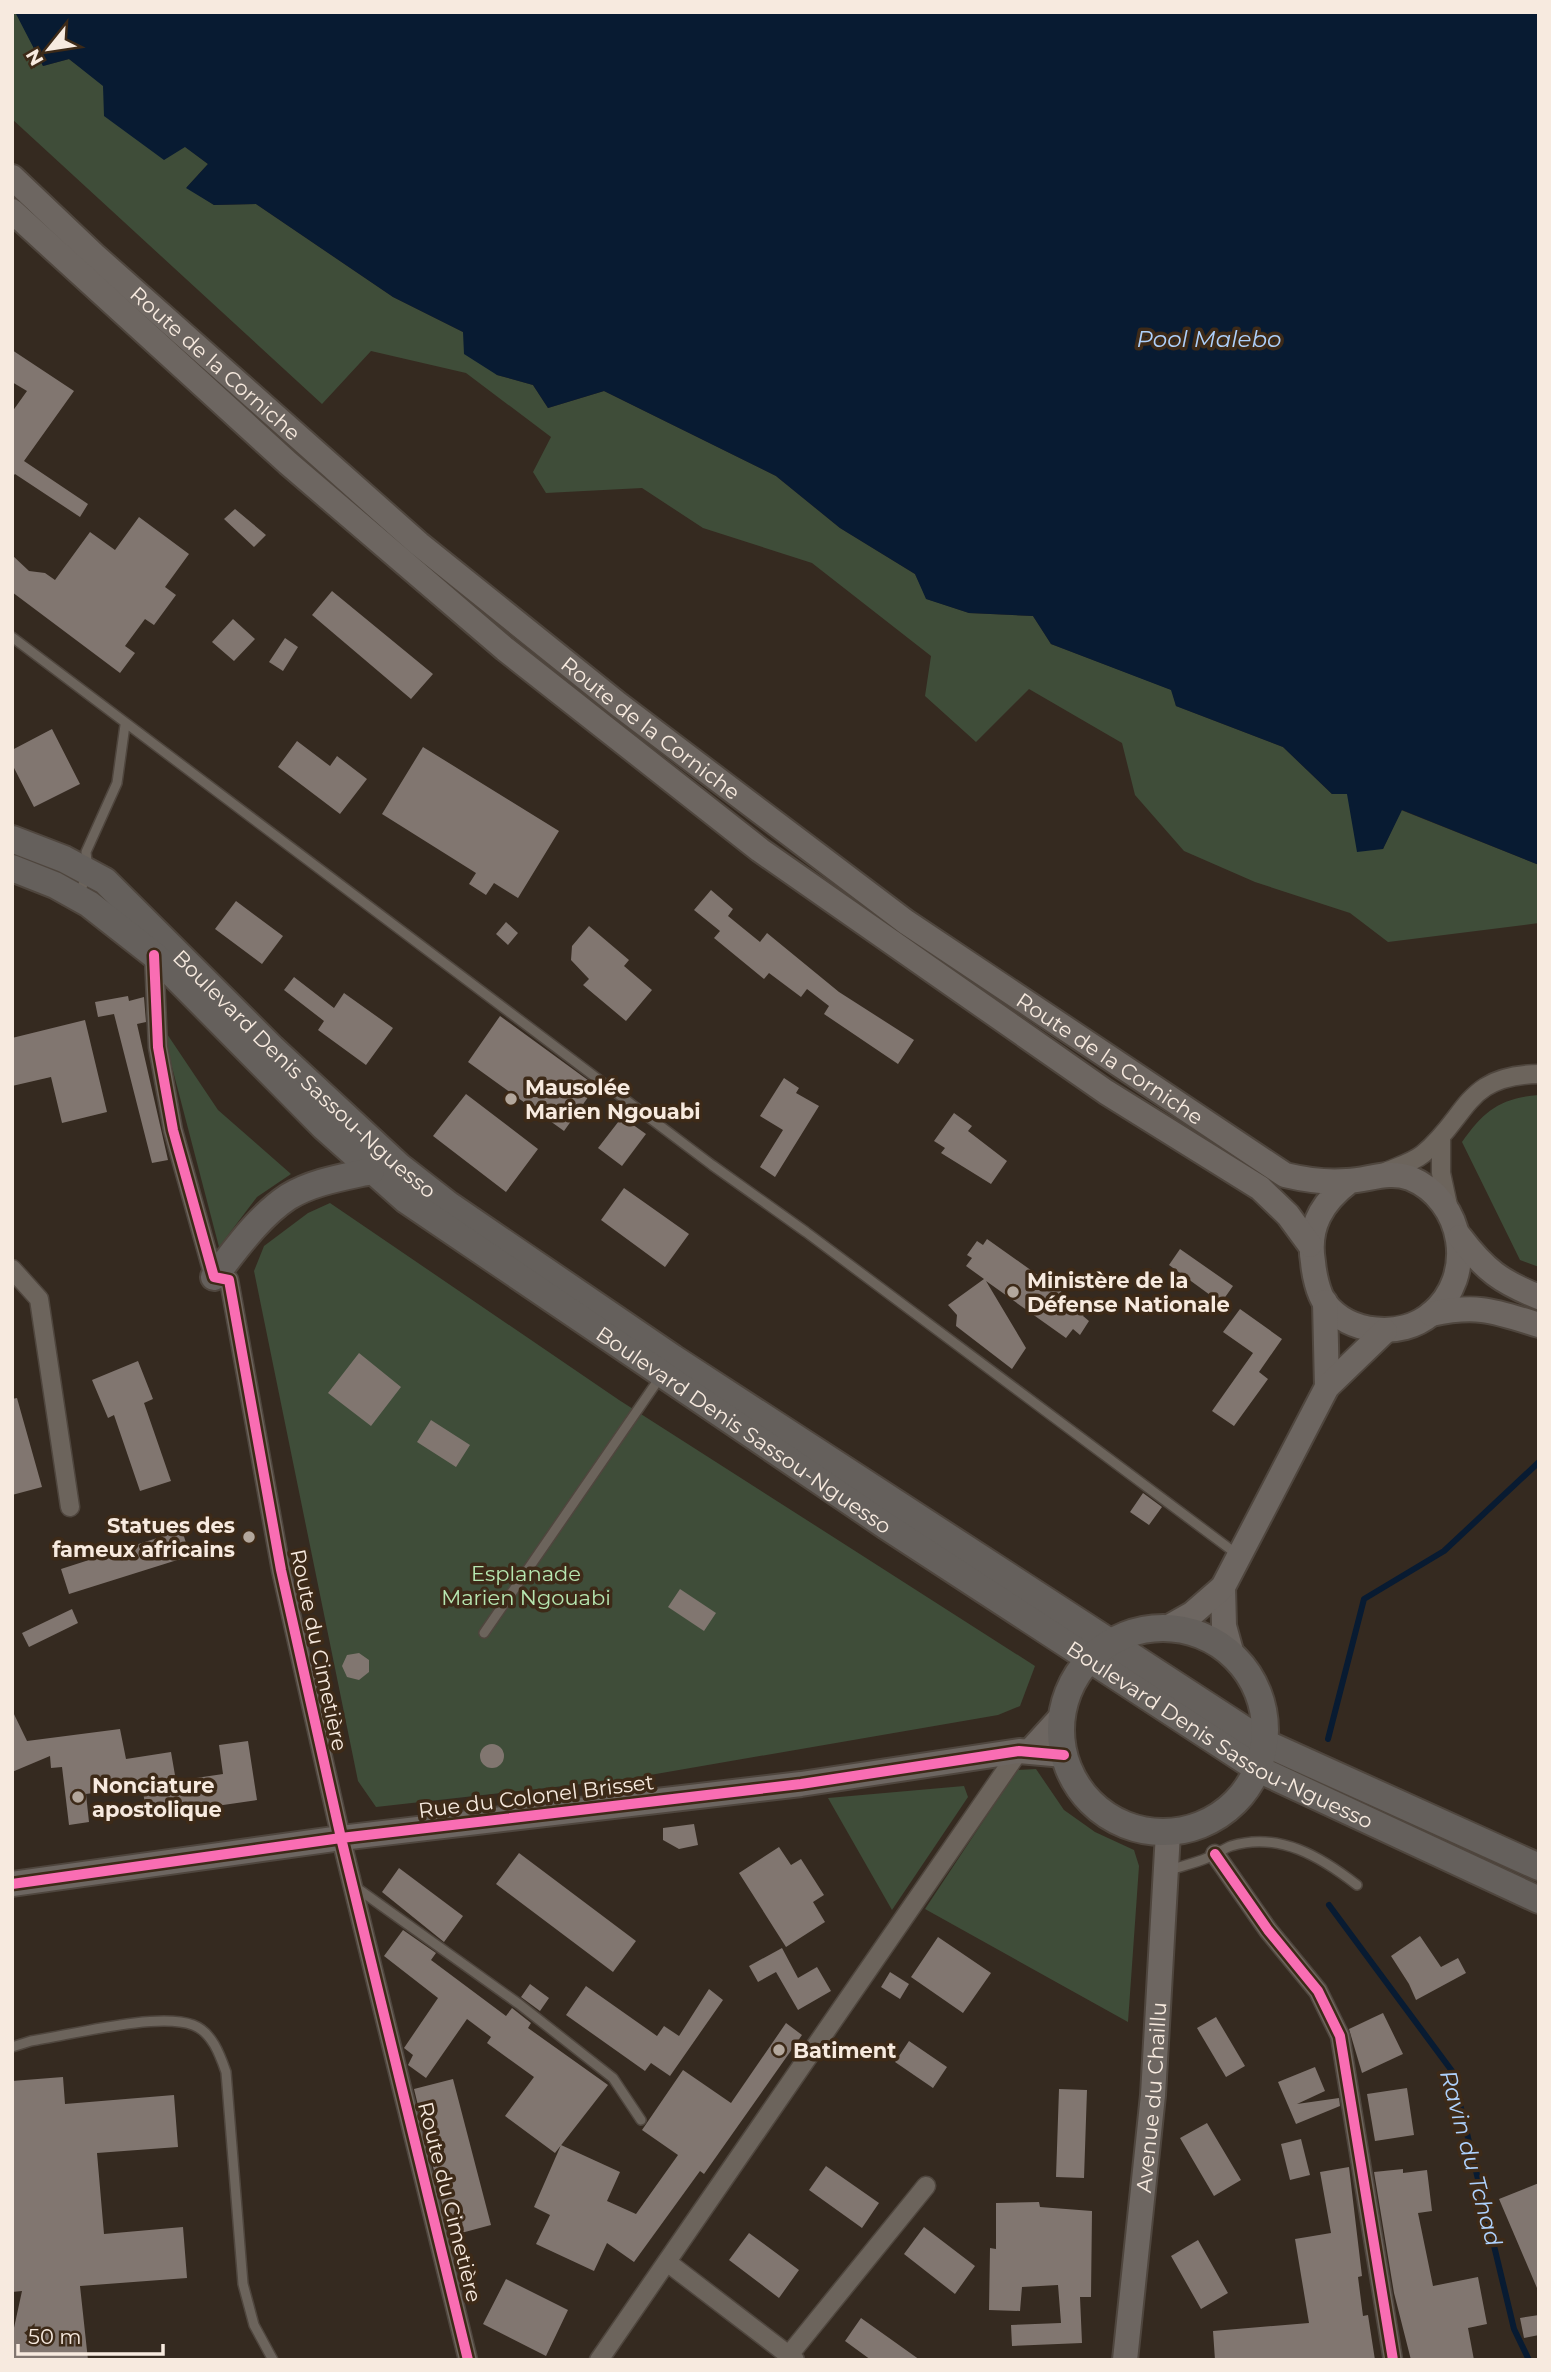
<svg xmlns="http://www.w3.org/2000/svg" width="1551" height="2372" viewBox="0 0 1551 2372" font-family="Montserrat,sans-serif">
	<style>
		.green { fill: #3f4d39 }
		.water { fill: #081b32 }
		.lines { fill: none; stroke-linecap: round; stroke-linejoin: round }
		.stream { stroke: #081b32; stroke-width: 6 }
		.building { fill: #817670 }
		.lane-casing { stroke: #4f463e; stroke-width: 12 }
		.street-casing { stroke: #4f463e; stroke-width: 21 }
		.secondary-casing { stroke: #4f463e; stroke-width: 28 }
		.primary-casing { stroke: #4f463e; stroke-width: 30 }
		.lane { stroke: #6c645c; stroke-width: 9 }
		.street { stroke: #6c645c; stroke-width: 18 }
		.secondary { stroke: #6d6661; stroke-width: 24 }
		.primary { stroke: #65605c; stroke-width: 26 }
		.cycleway-casing { stroke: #3d2a18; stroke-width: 15 }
		.cycleway { stroke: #f96db3; stroke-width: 10 }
		.poi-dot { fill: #b3a79c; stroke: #3d2a18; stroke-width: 2.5 }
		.labels { text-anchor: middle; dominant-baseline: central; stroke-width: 7; stroke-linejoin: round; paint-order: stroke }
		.street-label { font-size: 21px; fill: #f7eadf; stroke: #3d2a18 }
		.poi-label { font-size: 21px; font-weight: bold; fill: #f7eadf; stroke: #3d2a18; text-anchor: start }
		.park-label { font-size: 21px; fill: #b7e7b1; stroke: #3d2a18 }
		.water-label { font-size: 23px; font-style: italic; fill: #aed1fc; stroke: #3d2a18 }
	</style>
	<rect width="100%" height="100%" fill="#352a20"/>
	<path class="green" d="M12,12L17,14L43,66L69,59L208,164L187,187L214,205L256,204L393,297L463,332L497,375L533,385L548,408L604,391L776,476L840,528L915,574L927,599L969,613L1033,616L1051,644L1172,690L1176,706L1283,747L1332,794H1347L1383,849L1401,810L1539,865V923L1388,942L1350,913L1255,882L1184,851L1135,795L1122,743L1029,689L976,742L925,696L931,656L812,563L703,528L642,488L546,493L533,472L551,437L466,373L371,351L322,404L12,119Z
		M161,1025L218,1110L291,1174L257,1197L219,1247Z
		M1539,1095V1267L1520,1260L1462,1142C1484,1111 1500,1098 1539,1095Z
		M330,1203L619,1400L1035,1666L1020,1706L998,1715L627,1779L376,1807L358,1781L254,1271L264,1246L308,1213Z
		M1036,1769L1064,1810L1095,1832L1134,1850L1139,1866L1128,2022L925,1909L1017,1770Z
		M964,1786L968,1797L892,1910L828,1798Z"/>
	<path class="water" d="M15,12H1539V865L1402,810L1383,849L1357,852L1347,794H1332L1283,747L1176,706L1171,690L1051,644L1033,616L969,613L926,599L915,574L840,528L776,476L604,391L548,408L533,385L497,375L464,354L463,332L393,297L256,204L214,205L186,188L208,164L185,147L164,160L104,116L103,86L69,59L43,66Z"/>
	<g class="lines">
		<path class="stream" d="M1328,1739L1364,1599L1444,1551L1539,1462
			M1329,1905L1452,2071L1514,2329L1529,2360"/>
	</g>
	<path class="building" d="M12,350L74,391L24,461L88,504L80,517L15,474L12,477V412L27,391L12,382Z
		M235,509L266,535L254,547L224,519Z
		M139,517L189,554L165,587L176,595L154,625L145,619L125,646L135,653L120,673L12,592V555L29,571L45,573L55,580L90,532L115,550Z
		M332,591L433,674L411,699L312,615Z
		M233,619L255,639L234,661L212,642Z
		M285,638L298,647L283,671L269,662Z
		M52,729L80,784L34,807L12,764V750Z
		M297,741L330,766L337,756L367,779L340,814L278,767Z
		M423,747L559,831L518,898L494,883L486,895L469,884L476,873L382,814Z
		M711,890L733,909L728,916L760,942L767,933L839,992L914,1040L898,1064L824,1014L829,1006L807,989L801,997L769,973L764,979L714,938L720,931L694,910Z
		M236,901L283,936L262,964L215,929Z
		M506,922L518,933L508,945L496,934Z
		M589,926L629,960L624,966L652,990L626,1021L583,985L589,979L571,960L572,946Z
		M294,977L334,1008L344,993L393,1028L366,1065L318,1030L324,1021L284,990Z
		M128,996L129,1001L144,997L146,1022L137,1024L168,1160L152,1163L114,1014L98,1017L95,1002Z
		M500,1016L596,1086L564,1131L468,1062Z
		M85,1020L107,1112L62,1123L51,1077L12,1086V1038Z
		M784,1078L799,1088L796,1093L819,1106L775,1177L760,1167L783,1130L760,1116Z
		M466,1094L538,1149L506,1192L433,1136Z
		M954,1113L972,1126L968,1131L1007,1161L991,1184L941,1153L945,1148L934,1141Z
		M622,1117L646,1134L622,1166L598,1148Z
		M624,1188L689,1234L665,1267L601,1220Z
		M987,1239L1087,1310L1083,1316L1089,1321L1080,1335L1073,1329L1066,1338L986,1281L1026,1348L1012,1369L956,1326L957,1315L948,1305L984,1279L966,1266L972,1258L967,1255L977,1241L983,1245Z
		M1180,1249L1233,1286L1221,1303L1169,1265Z
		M1240,1309L1282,1339L1259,1372L1268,1379L1234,1426L1212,1411L1253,1353L1223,1332Z
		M359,1353L401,1387L371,1426L328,1393Z
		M138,1361L153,1399L144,1403L171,1481L140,1491L114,1415L108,1418L92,1380Z
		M17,1398L42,1487L12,1495V1399Z
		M431,1420L470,1445L456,1467L417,1442Z
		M1143,1493L1162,1507L1149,1525L1130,1512Z
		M182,1530L190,1556L69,1594L61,1569Z
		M680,1589L716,1613L704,1631L668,1607Z
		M72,1609L78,1623L29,1647L22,1633Z
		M359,1653L369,1660V1672L359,1680L347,1677L342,1666L347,1655Z
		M12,1710L27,1741L120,1729L126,1759L171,1752L176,1781L223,1774L219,1745L248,1741L257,1800L147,1816L142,1786L86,1794L89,1822L69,1825L62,1767L51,1768L50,1756L12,1772Z
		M480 1756a12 12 0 1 1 24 0a12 12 0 1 1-24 0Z
		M694,1824L698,1845L679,1849L663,1840V1828Z
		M779,1847L791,1865L801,1859L824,1895L813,1902L825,1922L786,1947L739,1873Z
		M519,1853L636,1941L613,1972L496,1884Z
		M399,1868L463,1916L444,1942L382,1892Z
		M403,1930L436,1953L431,1960L506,2016L512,2008L531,2023L528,2028L608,2085L555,2153L505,2116L534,2077L487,2043L491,2037L467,2019L426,2078L408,2065L413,2055L404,2048L438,1998L384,1956Z
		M1420,1936L1441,1967L1458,1958L1466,1973L1416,2000L1409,1984L1391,1956Z
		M938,1937L991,1973L963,2013L911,1977Z
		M782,1948L798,1978L817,1967L831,1991L798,2010L776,1972L758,1982L749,1966Z
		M890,1972L909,1984L900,1999L881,1987Z
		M530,1984L549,1998L540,2011L521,1997Z
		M586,1986L657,2036L664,2026L679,2036L709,1989L723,2000L670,2076L651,2063L645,2071L566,2015Z
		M1383,2013L1403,2054L1362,2073L1349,2029Z
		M1216,2017L1245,2066L1226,2077L1197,2028Z
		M786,2023L802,2035L704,2174L700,2171L634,2262L607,2243L594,2271L536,2244L550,2215L534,2207L561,2145L620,2172L607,2201L636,2214L678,2155L642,2130L683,2070L731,2103Z
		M909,2041L947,2067L933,2088L895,2062Z
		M1315,2067L1325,2091L1297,2104L1339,2098L1340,2106L1296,2124L1278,2082Z
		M63,2077L65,2104L174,2095L178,2147L97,2153L104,2234L183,2227L187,2278L80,2286L88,2360H12V2337L22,2291L12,2292V2081Z
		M453,2079L491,2225L450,2236L414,2089Z
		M1407,2088L1414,2135L1375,2141L1367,2094Z
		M1059,2089L1087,2090L1084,2178L1056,2177Z
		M1207,2123L1241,2180L1214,2196L1180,2138Z
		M1301,2139L1310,2175L1290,2180L1281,2144Z
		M826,2166L879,2203L862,2228L809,2190Z
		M1349,2167L1362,2276L1358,2277L1363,2316L1368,2315L1375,2360H1215L1213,2331L1309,2323L1295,2239L1331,2233L1320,2172Z
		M1403,2169V2173L1427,2170L1432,2211L1418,2213L1433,2286L1478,2277L1487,2324L1468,2328L1474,2360H1411L1394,2293L1374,2172Z
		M1539,2183V2288H1537L1499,2199Z
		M1039,2202L1040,2207L1092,2211L1091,2297H1080L1082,2343L1012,2346L1011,2325L1061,2323L1058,2285L1022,2287L1020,2311L989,2310L990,2248L996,2249V2203Z
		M924,2227L975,2266L955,2294L904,2254Z
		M749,2233L799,2270L779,2298L729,2260Z
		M1198,2240L1228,2293L1201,2309L1171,2256Z
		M506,2279L568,2310L546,2356L483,2324Z
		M1539,2315V2335L1524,2338L1520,2318Z
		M861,2318L920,2360H871L845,2341Z"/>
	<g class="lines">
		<defs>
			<path id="lane" d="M12,637L712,1165L806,1232L1238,1555
				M79,896L88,870L86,852L117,783L125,725
				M484,1633L661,1376
				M1170,1870C1182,1866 1195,1863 1207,1858C1215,1855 1223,1849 1231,1846C1279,1831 1321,1857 1357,1885
				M354,1886L519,2004L613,2078L641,2120
				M12,2047L31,2041C71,2035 157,2012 193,2025C212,2032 220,2055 226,2072L243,2284L254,2325L273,2360"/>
			<path id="street" d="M154,955L158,1047L173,1130L214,1277L229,1280L281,1570L341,1838L468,2360
				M1441,1137V1173L1449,1210
				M1383,1173C1396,1167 1412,1163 1423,1154C1469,1116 1464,1075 1539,1074
				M12,1269L39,1299L70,1507
				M1215,1854L1268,1930L1318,1991L1340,2036L1393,2360
				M667,2262L795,2360
				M789,2355L926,2186
				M599,2360L1019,1751"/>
			<g id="secondary">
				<path id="s1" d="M12,177L94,255L419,544L618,704L906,922L1285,1175C1306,1180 1325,1183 1347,1181C1369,1180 1388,1170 1410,1178C1464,1200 1477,1276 1431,1314C1401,1339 1349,1334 1325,1303C1318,1293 1314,1274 1313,1262C1307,1227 1322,1202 1350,1181"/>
				<path d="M12,211L288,463L505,649L760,850L1106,1092L1260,1188L1288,1215L1310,1245"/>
				<path d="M1460,1237C1485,1270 1501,1282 1539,1297"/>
				<path d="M1325,1302L1327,1387"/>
				<path d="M1431,1314C1478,1304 1494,1311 1539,1325"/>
				<path d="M1223,1587L1224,1626L1232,1655"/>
				<path d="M1169,1627L1192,1614L1223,1587L1327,1387L1385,1331"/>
				<path d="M1031,1750L1062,1716"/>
				<path d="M12,1884L341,1838L801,1784L1019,1751L1064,1755"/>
				<path id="s2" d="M1125,2360L1153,2095L1168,1833"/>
			</g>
			<g id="primary">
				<path id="s3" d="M12,839L64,859L105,881L272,1048L399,1166L449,1205L673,1358L1265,1743L1539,1867"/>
				<path id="s4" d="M12,868L55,885L89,904L154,955L324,1127L406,1200L886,1526L1258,1769L1539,1900"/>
				<path d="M214,1277C236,1249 258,1217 288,1197C312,1182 344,1177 371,1171"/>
				<circle cx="1163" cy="1730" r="102"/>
			</g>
		</defs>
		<use href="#lane" class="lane-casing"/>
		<use href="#street" class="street-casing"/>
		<use href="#secondary" class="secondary-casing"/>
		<use href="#primary" class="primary-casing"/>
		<use href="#lane" class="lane"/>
		<use href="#street" class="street"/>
		<use href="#secondary" class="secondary"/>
		<use href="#primary" class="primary"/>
		<defs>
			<path id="cycleway" d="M154,955L158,1047L173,1130L214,1277L229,1280L281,1570L341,1838L468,2360
				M1215,1854L1268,1930L1318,1991L1340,2036L1393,2360
				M12,1884L341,1838L801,1784L1019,1751L1064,1755"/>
		</defs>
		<use href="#cycleway" class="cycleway-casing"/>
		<use href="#cycleway" class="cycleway"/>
	</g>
	<g class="poi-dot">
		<circle cx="511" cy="1099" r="7"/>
		<circle cx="1013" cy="1292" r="7"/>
		<circle cx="249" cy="1537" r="7"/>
		<circle cx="78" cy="1797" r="7"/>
		<circle cx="779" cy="2050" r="7"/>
	</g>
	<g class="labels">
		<g class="street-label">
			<text stroke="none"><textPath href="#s1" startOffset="276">Route de la Corniche</textPath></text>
			<text stroke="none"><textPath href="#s1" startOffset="844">Route de la Corniche</textPath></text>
			<text stroke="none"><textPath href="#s1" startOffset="1410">Route de la Corniche</textPath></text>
			<text stroke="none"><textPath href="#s3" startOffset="380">Boulevard Denis Sassou-Nguesso</textPath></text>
			<text stroke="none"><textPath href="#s4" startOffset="928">Boulevard Denis Sassou-Nguesso</textPath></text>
			<text transform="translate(319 1650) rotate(78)">Route du Cimetière</text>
			<text stroke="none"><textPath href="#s4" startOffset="1494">Boulevard Denis Sassou-Nguesso</textPath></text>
			<text transform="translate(536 1796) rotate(-7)">Rue du Colonel Brisset</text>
			<text stroke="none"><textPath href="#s2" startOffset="264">Avenue du Chaillu</textPath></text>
			<text transform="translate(450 2202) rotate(76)">Route du Cimetière</text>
		</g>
		<g class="poi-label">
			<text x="525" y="1087">Mausolée<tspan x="525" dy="24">Marien Ngouabi</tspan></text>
			<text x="1027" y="1280">Ministère de la<tspan x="1027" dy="24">Défense Nationale</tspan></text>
			<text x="235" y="1525" text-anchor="end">Statues des<tspan x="235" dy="24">fameux africains</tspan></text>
			<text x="92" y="1785">Nonciature<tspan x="92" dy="24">apostolique</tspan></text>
			<text x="793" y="2050">Batiment</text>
		</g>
		<g class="park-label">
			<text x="526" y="1573">Esplanade<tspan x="526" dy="24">Marien Ngouabi</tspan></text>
		</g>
		<g class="water-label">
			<text x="1209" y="339">Pool Malebo</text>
			<text transform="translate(1471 2158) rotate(75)">Ravin du Tchad</text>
		</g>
	</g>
	<rect width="1551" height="2372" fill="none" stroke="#f7eadf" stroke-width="28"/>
	<g transform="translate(49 49) rotate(240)" stroke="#3d2a18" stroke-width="5" paint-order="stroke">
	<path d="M0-5L12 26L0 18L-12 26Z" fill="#f7eadf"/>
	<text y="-10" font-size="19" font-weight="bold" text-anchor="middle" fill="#f7eadf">N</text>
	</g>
	<path d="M18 2344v10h145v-10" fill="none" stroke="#f7eadf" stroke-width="3.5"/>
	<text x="28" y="2344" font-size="21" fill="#f7eadf" stroke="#3d2a18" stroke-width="5" paint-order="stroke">50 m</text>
</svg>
